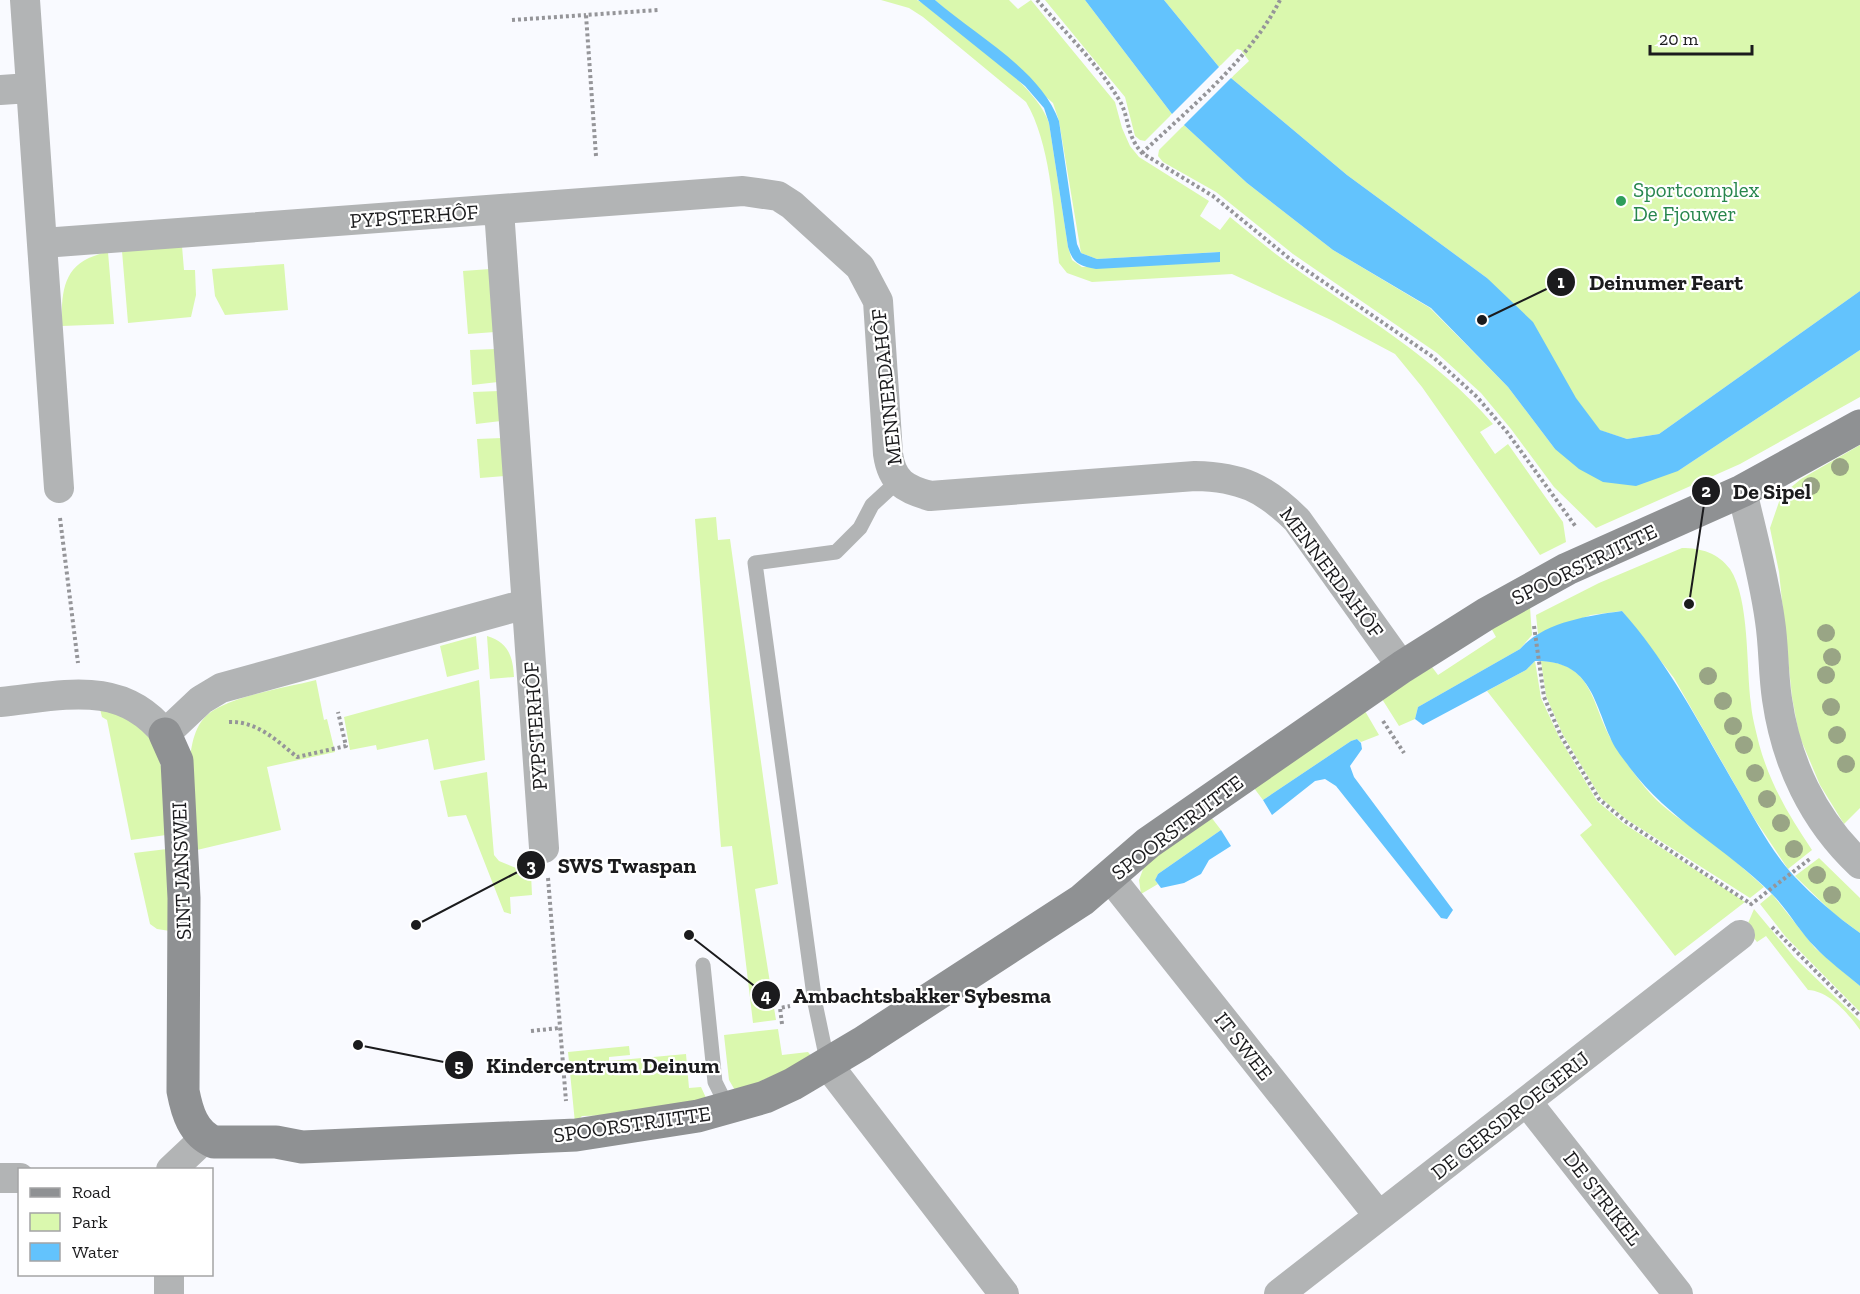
<svg xmlns="http://www.w3.org/2000/svg" width="1860" height="1294" viewBox="0 0 1860 1294" font-family="'Zilla Slab',serif">
	<style>
		.green { fill: #daf8ae }
		.water { fill: #63c3fd }
		.pier { fill: #f9faff }
		.lines { fill: none; stroke-linecap: round; stroke-linejoin: round }
		.path { stroke: #959599; stroke-width: 4; stroke-dasharray: 3 3; stroke-linecap: butt }
		.lane { stroke: #b2b4b5; stroke-width: 15 }
		.street { stroke: #b2b4b5; stroke-width: 30 }
		.secondary { stroke: #8f9193; stroke-width: 33 }
		.tree { fill: #99a585 }
		.leisure-dot { fill: #2e9e5b; stroke: #fff; stroke-width: 2 }
		.labels { text-anchor: middle; dominant-baseline: central; stroke-width: 4.5; stroke-linejoin: round; paint-order: stroke }
		.leisure-label { font-size: 21px; fill: #27864d; stroke: #fff; text-anchor: start }
		.street-label { font-size: 21px; fill: #1b1b1d; stroke: #fff }
		.leader { fill: none; stroke: #1b1b1d; stroke-width: 2 }
		.callout-dot { fill: #1b1b1d; stroke: #fff; stroke-width: 2 }
		.mark-label { font-size: 18px; text-anchor: middle; font-weight: bold; fill: #fff }
		.callout-label { font-size: 22px; text-anchor: middle; font-weight: bold; fill: #1b1b1d; stroke: #fff; stroke-width: 4.5; stroke-linejoin: round; paint-order: stroke }
	</style>
	<rect width="100%" height="100%" fill="#f9faff"/>
	<path class="green" d="M881,0H917L924,4C960,36 1034,80 1049,123L1068,247L1072,260L1082,267L1220,262L1219,252L1097,259L1081,253L1059,121L1053,103L935,0H1009L1018,9L1031,0L1115,102L1122,128L1130,146L1139,157L1209,201L1200,216L1220,230L1230,217C1249,232 1268,249 1288,263C1359,315 1435,356 1493,424L1480,432L1495,454L1508,444L1563,522L1566,542L1540,555L1422,387L1395,354L1331,320L1232,274L1092,282L1067,273L1059,263C1054,214 1051,144 1026,102L923,17L909,8Z
		M1045,0H1085L1172,114L1145,141L1140,140L1135,136L1125,97Z
		M1164,0H1860V291L1659,434L1627,439L1599,430L1487,278L1347,175L1231,78L1249,61L1241,50L1237,49L1219,67Z
		M1184,125L1247,183L1333,250L1430,308L1508,387L1555,449L1678,471L1860,350V397L1740,464L1596,528L1554,487L1511,429L1481,393L1437,353L1293,254L1216,192L1163,162L1158,156L1159,150Z
		M182,246L184,270H195L196,295L191,317L128,323L122,251Z
		M108,252L114,324L62,326C61,287 64,261 108,252Z
		M284,264L288,310L225,315L215,296L212,269Z
		M490,269L495,332L468,334L463,271Z
		M496,349L498,382L472,385L470,350Z
		M499,391L501,421L476,424L473,392Z
		M502,438L505,476L480,478L477,439Z
		M1860,445V808L1844,824L1820,785L1799,735L1792,697L1779,572L1770,528L1780,499L1789,489L1801,479Z
		M716,517L718,540L730,539L778,884L755,889L776,1020L753,1023L732,846L721,847L695,519Z
		M1682,548C1701,548 1718,553 1730,569C1750,599 1746,668 1751,704C1752,717 1756,731 1759,744C1770,784 1789,816 1812,850L1788,869L1754,818L1674,678L1622,611L1591,615L1538,634L1536,615L1599,583Z
		M1530,607L1532,635L1520,649L1418,707L1415,719L1399,726L1382,699L1432,667L1438,675L1496,637L1491,628Z
		M476,636L479,669L447,677L440,646Z
		M487,636C508,642 513,656 514,677L490,679Z
		M1535,661L1541,698L1559,737L1597,801L1623,823L1745,902L1675,956L1580,835L1592,825L1487,691L1526,670Z
		M1541,661C1597,663 1591,711 1616,747C1630,768 1647,794 1668,810C1681,821 1696,829 1709,839C1728,854 1746,871 1764,887L1750,898L1626,819L1601,798L1563,735L1546,696Z
		M316,680L324,720L327,719L335,752L267,767L281,830L197,850C194,812 175,732 214,710C241,694 285,688 316,680Z
		M479,680L485,760L434,770L428,739L377,750L376,745L350,750L344,717Z
		M99,705C109,709 121,713 130,718C169,741 164,797 166,835L131,840L107,720L102,717Z
		M1365,711L1379,735L1361,742L1357,739L1351,741L1263,800L1254,788Z
		M487,772L494,855L499,861L531,874L532,895L510,897L511,914L504,912L466,815L448,817L440,781Z
		M1211,817L1221,830L1158,874L1155,880L1158,884L1141,894L1139,880L1145,864Z
		M167,849L170,931L157,929L150,924L134,853Z
		M1819,858L1860,898V933L1833,913L1795,876Z
		M1772,894L1815,948L1860,986V1012L1785,936L1760,904Z
		M1754,909L1794,957L1860,1021V1030C1848,1013 1829,991 1808,990L1766,936L1757,942L1746,928Z
		M778,1029L782,1055L808,1052L813,1058L736,1092L729,1080L724,1035Z
		M629,1046L630,1055L609,1057V1061L686,1054L689,1088L701,1087L707,1100L615,1115L582,1116L575,1123L568,1052Z"/>
	<path class="water" d="M918,0H935C975,35 1041,70 1059,121L1077,244L1081,253L1097,259L1220,252V262L1096,269C1079,266 1073,263 1068,247L1049,123L1044,108L1025,86Z
		M1085,0H1164L1219,67L1231,78L1347,175L1487,278L1533,322L1576,398L1600,430L1627,439L1659,434L1860,291V350L1678,471L1636,486L1603,482L1579,469L1555,449L1508,387L1431,308L1333,250L1247,183L1172,114Z
		M1622,611C1670,665 1702,729 1739,792C1755,820 1772,852 1794,876C1814,897 1836,916 1860,933V986C1845,973 1828,961 1815,947C1799,931 1788,910 1772,894C1727,849 1668,819 1630,768C1623,758 1614,748 1610,737C1593,697 1588,660 1535,661L1526,670L1423,725L1415,719L1418,707L1520,649C1544,622 1587,616 1622,611Z
		M1357,739L1361,743L1362,749L1350,766L1354,777L1453,910L1447,919L1441,918L1336,786L1325,779L1315,781L1272,815L1263,800L1351,741Z
		M1221,830L1231,846L1209,860L1201,874L1184,883L1161,888L1155,880L1158,874Z"/>
	<path class="pier" d="M1221,65L1233,76L1182,127L1170,116Z"/>
	<g class="lines">
		<path class="path" d="M1037,0C1064,31 1097,63 1118,98C1130,116 1125,134 1142,153L1213,196L1290,259L1433,357L1477,397L1507,432L1576,527
			M512,20L586,15
			M1142,153C1190,108 1251,58 1280,0
			M596,156L586,15L658,10
			M60,518L78,663
			M1534,626L1544,697L1561,736L1599,799L1625,821L1751,904
			M1383,721L1404,753
			M229,722C257,721 276,740 297,757L346,746L338,712
			M548,878L566,1101
			M1750,905L1811,858
			M1772,927L1860,1016
			M782,1024L780,1008L790,1006
			M531,1031L559,1028"/>
		<path class="lane" d="M703,965L715,1082L728,1108
			M828,1065L815,1003L755,563L836,552L860,528L872,505L898,481"/>
		<path class="street" d="M25,0L59,488
			M0,90L30,88
			M499,210L544,848
			M43,243L743,191L778,196L792,205L860,267L878,301L888,454C892,482 905,489 930,496L1195,476C1241,477 1265,488 1297,520L1402,667
			M1742,491C1752,534 1764,577 1770,621C1774,647 1773,673 1777,699C1786,762 1813,820 1860,864
			M0,702C62,696 121,678 165,734L201,700L221,688L526,604
			M1109,876L1379,1216
			M828,1065L1004,1294
			M1527,1102L1678,1294
			M171,1170L205,1138
			M0,1178H20
			M169,1274V1294
			M1279,1294L1740,935"/>
		<path class="secondary" d="M165,734L177,761L184,898L183,1091C187,1112 193,1133 214,1142H276L302,1147L576,1135L698,1116L765,1097L793,1084L862,1043L1082,900L1148,843L1402,667L1486,614L1567,569L1742,491L1860,426"/>
	</g>
	<g class="tree">
		<circle cx="1840" cy="467" r="9"/>
		<circle cx="1811" cy="486" r="9"/>
		<circle cx="1826" cy="633" r="9"/>
		<circle cx="1832" cy="657" r="9"/>
		<circle cx="1826" cy="675" r="9"/>
		<circle cx="1708" cy="676" r="9"/>
		<circle cx="1723" cy="701" r="9"/>
		<circle cx="1831" cy="707" r="9"/>
		<circle cx="1733" cy="726" r="9"/>
		<circle cx="1837" cy="735" r="9"/>
		<circle cx="1744" cy="745" r="9"/>
		<circle cx="1846" cy="764" r="9"/>
		<circle cx="1755" cy="773" r="9"/>
		<circle cx="1767" cy="799" r="9"/>
		<circle cx="1781" cy="823" r="9"/>
		<circle cx="1794" cy="849" r="9"/>
		<circle cx="1817" cy="875" r="9"/>
		<circle cx="1832" cy="895" r="9"/>
	</g>
	<circle class="leisure-dot" cx="1621" cy="201" r="6"/>
	<g class="labels">
		<g class="leisure-label">
			<text x="1633" y="189">Sportcomplex<tspan x="1633" dy="24">De Fjouwer</tspan></text>
		</g>
		<g class="street-label">
			<text transform="translate(414 216) rotate(-4)">PYPSTERHÔF</text>
			<text transform="translate(886 387) rotate(-96)">MENNERDAHÔF</text>
			<text transform="translate(1584 564) rotate(-26)">SPOORSTRJITTE</text>
			<text transform="translate(1332 572) rotate(53)">MENNERDAHÔF</text>
			<text transform="translate(535 726) rotate(-94)">PYPSTERHÔF</text>
			<text transform="translate(1177 827) rotate(-37)">SPOORSTRJITTE</text>
			<text transform="translate(181 871) rotate(-92)">SINT JANSWEI</text>
			<text transform="translate(1244 1046) rotate(52)">IT SWEE</text>
			<text transform="translate(1510 1115) rotate(-38)">DE GERSDROEGERIJ</text>
			<text transform="translate(632 1124) rotate(-8)">SPOORSTRJITTE</text>
			<text transform="translate(1603 1198) rotate(52)">DE STRIKEL</text>
		</g>
	</g>
	<path class="leader" d="M1482 320L1561 282M1689 604L1706 491M416 925L531 865M689 935L766 995M358 1045L459 1065"/>
	<g class="callout-dot">
		<circle cx="1482" cy="320" r="6"/>
		<circle cx="1689" cy="604" r="6"/>
		<circle cx="416" cy="925" r="6"/>
		<circle cx="689" cy="935" r="6"/>
		<circle cx="358" cy="1045" r="6"/>
		<circle cx="1561" cy="282" r="15"/>
		<circle cx="1706" cy="491" r="15"/>
		<circle cx="531" cy="865" r="15"/>
		<circle cx="766" cy="995" r="15"/>
		<circle cx="459" cy="1065" r="15"/>
	</g>
	<g class="mark-label">
		<text x="1561" y="288">1</text>
		<text x="1706" y="497">2</text>
		<text x="531" y="872">3</text>
		<text x="766" y="1002">4</text>
		<text x="459" y="1072">5</text>
	</g>
	<g class="callout-label">
		<text x="1666" y="290">Deinumer Feart</text>
		<text x="1772" y="499">De Sipel</text>
		<text x="627" y="873">SWS Twaspan</text>
		<text x="922" y="1003">Ambachtsbakker Sybesma</text>
		<text x="603" y="1073">Kindercentrum Deinum</text>
	</g>
	<rect x="18" y="1168" width="195" height="108" fill="#ffffff" stroke="#a4a4a5" stroke-width="1.5"/>
	<rect x="30" y="1188" width="30" height="9" fill="#8f9193" stroke="#a4a4a5" stroke-width="1.5"/>
	<text x="72" y="1198" font-size="18" fill="#1b1b1d">Road</text>
	<rect x="30" y="1213" width="30" height="18" fill="#daf8ae" stroke="#a4a4a5" stroke-width="1.5"/>
	<text x="72" y="1228" font-size="18" fill="#1b1b1d">Park</text>
	<rect x="30" y="1243" width="30" height="18" fill="#63c3fd" stroke="#a4a4a5" stroke-width="1.5"/>
	<text x="72" y="1258" font-size="18" fill="#1b1b1d">Water</text>
	<path d="M1650 45v9h102v-9" fill="none" stroke="#1b1b1d" stroke-width="3"/>
	<text x="1659" y="45" font-size="18" fill="#1b1b1d" stroke="#ffffff" stroke-width="4.5" paint-order="stroke">20 m</text>
</svg>
